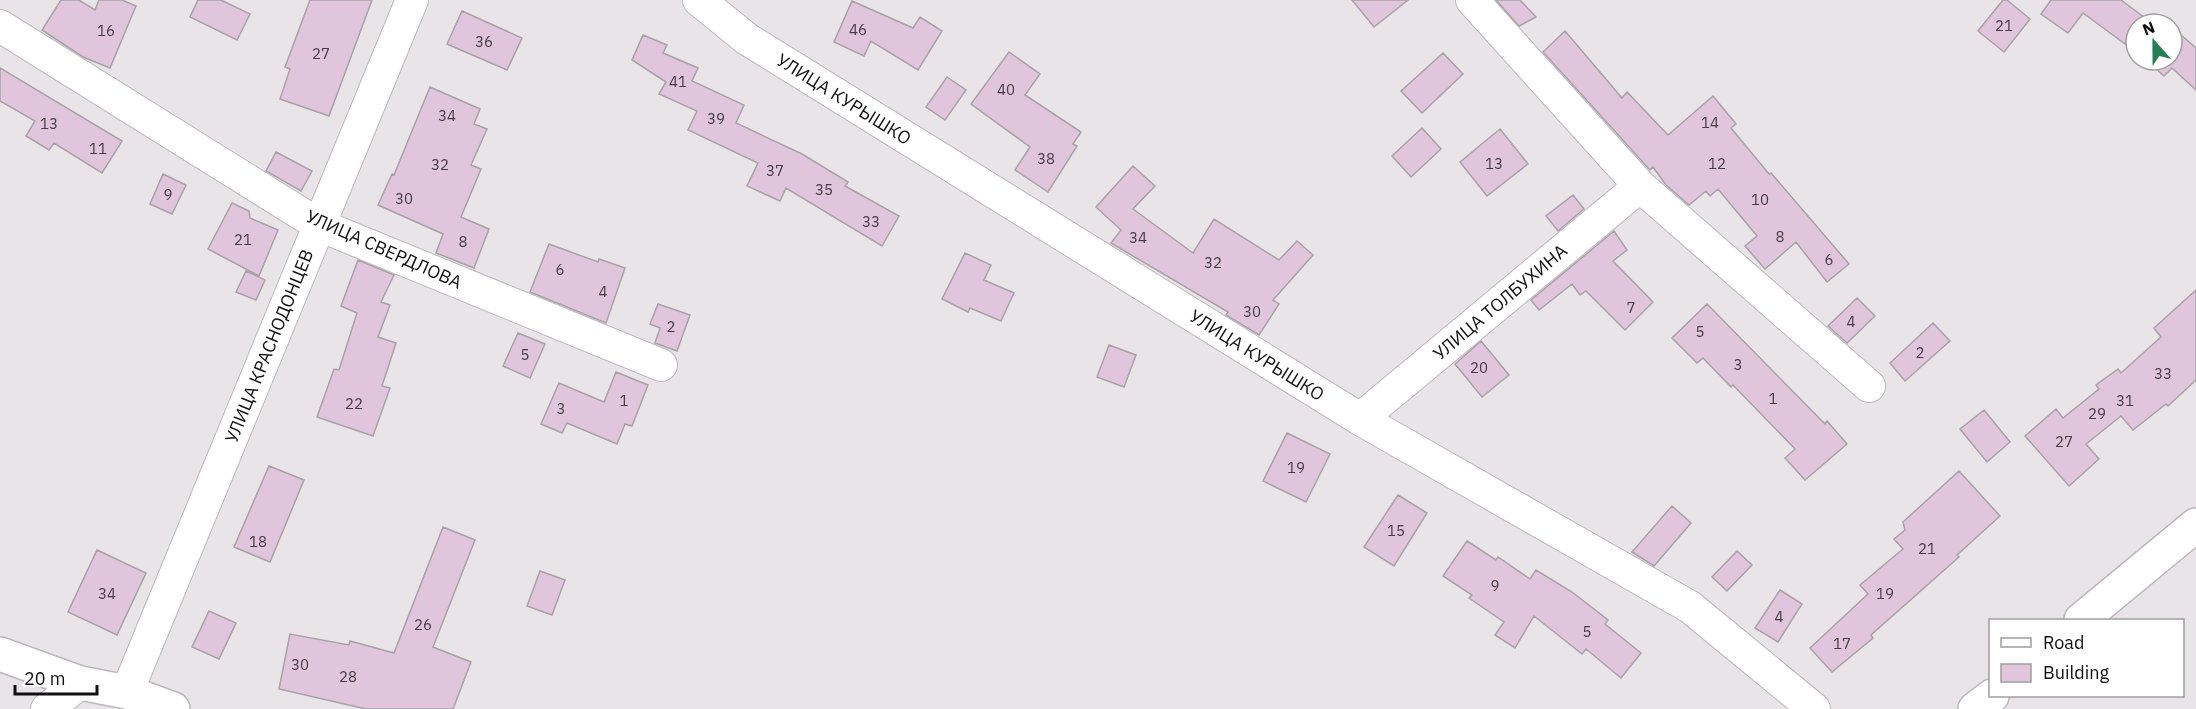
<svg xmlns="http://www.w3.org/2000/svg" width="2196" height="709" viewBox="0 0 2196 709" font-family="'IBM Plex Sans',sans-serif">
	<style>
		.building { fill: #e0c5dd; stroke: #a7a2a6; stroke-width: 1.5 }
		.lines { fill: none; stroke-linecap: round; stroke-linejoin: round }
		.street-casing { stroke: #bcb7bb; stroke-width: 34 }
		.secondary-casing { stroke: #bcb7bb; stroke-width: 36 }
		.street { stroke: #fff; stroke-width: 32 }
		.secondary { stroke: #fff; stroke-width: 33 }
		.labels { text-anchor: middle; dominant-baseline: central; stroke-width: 4.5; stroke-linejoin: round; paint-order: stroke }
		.number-label { font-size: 15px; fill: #453c44 }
		.street-label { font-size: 18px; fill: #110f11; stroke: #fff }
	</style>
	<rect width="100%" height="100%" fill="#e8e4e8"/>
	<path class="building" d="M61,0H79L95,10L99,0H122L136,6L110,68L83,57L42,30Z
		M198,0H221L250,14L237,40L190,17Z
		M310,0H372L329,116L280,99L290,69L285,67Z
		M1352,0H1408L1374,27Z
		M1496,0H1520L1536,17L1519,26Z
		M2003,0H2007L2030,19L2004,52L1978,31Z
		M2051,0H2121L2153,24H2136V52L2083,13L2068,33L2041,14Z
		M852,1L913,28L920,17L942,31L918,70L871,41L864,56L834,42Z
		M462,11L522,38L507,70L447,44Z
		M2174,29L2196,48V90L2172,68L2164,76L2146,60H2172Z
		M1565,31L1622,98L1627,92L1668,135L1713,96L1736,124L1731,128L1769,174L1771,173L1849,264L1827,282L1796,242L1765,269L1745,246L1757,236L1718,189L1710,196L1706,191L1689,205L1666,185L1653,167L1650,170L1543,52Z
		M643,35L667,45L663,53L698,68L692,81L744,105L736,123L802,154L848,182L845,186L899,216L882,246L786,188L780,201L747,186L758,163L688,130L697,111L659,94L666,82L632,60Z
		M1009,52L1040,74L1025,95L1081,132L1073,144L1077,146L1048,192L1015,170L1030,147L971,104Z
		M1443,53L1463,74L1422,113L1401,91Z
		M0,68L122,141L102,173L54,143L49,150L26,136L35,121L0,101Z
		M947,77L966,90L945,120L926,107Z
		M430,87L480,109L474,124L487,129L471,165L481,169L461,217L489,229L474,268L436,253L443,234L378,205L392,174L394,175Z
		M1422,128L1441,149L1411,177L1392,156Z
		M1500,129L1528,164L1487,196L1460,162Z
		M276,152L312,171L301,191L266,171Z
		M1133,166L1155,186L1133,209L1193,253L1214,219L1279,260L1297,241L1313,255L1273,300L1279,304L1259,335L1226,315L1228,312L1111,243L1121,230L1096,207Z
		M163,174L186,185L172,214L150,204Z
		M1573,195L1584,209L1558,231L1546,216Z
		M232,203L249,211L250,218L278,230L259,276L208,249Z
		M1614,231L1627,250L1613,261L1653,302L1625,330L1586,291L1580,295L1572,284L1539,310L1531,300Z
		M549,244L598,262L599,259L625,268L606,323L530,292Z
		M965,253L991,265L984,280L1014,293L1001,321L970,308L968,312L942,299Z
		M358,260L394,275L381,302L390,305L378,337L396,343L382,386L390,388L373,436L317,417L334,369L339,370L357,313L341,306Z
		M246,271L265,280L256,300L236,292Z
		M2196,290V380L2168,406L2166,404L2133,430L2121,416L2086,444L2099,459L2069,486L2025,436L2056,409L2063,418L2099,389L2096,385L2118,369L2121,373L2161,337L2154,328Z
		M1857,298L1875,316L1847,343L1828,326Z
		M658,304L690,315L677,351L655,343L660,328L650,324Z
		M1707,304L1825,424L1827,421L1847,444L1805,480L1785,458L1795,449L1733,385L1731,387L1703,358L1697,363L1672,338Z
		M1933,323L1950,341L1905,381L1890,363Z
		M518,333L545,344L530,378L503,366Z
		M1481,341L1509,375L1482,397L1455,364Z
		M1109,345L1136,355L1124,387L1097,377Z
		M616,372L648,385L632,426L625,424L617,444L567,423L562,433L541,424L559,383L604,402Z
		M1984,410L2010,442L1987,462L1960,429Z
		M1287,433L1330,454L1306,502L1263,481Z
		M269,466L304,480L270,562L234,547Z
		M1959,471L2000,516L1957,555L1959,557L1871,635L1873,638L1832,672L1810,648L1868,594L1860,585L1903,549L1894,539L1905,530L1903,522Z
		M1398,495L1427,513L1394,566L1364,547Z
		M1672,506L1691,523L1654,566L1632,552Z
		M443,527L475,540L433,647L471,662L453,709H366L279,689L290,634L349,645L350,641L394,653Z
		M1467,541L1496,560L1498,557L1530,579L1536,570L1572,592L1608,620L1605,624L1641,653L1621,678L1586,649L1582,654L1534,616L1515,648L1495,635L1504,622L1469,598L1472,595L1443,576Z
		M97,550L146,573L117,635L68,612Z
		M1737,551L1752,565L1727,591L1712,577Z
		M540,571L565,580L552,615L527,606Z
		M1780,590L1802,604L1778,642L1755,628Z
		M209,611L236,623L219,659L192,647Z"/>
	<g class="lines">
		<defs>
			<path id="street" d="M699,0L747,39L1360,419L1690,607L1814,709
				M1472,0L1640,186L1869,386
				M0,26L319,225L661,365
				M1360,419L1640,186
				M127,692L412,0
				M47,709L80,683"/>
			<path id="secondary" d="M2081,620L2196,525
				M0,654L80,683L127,692L173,709
				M1975,709L1992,696"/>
		</defs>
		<use href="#street" class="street-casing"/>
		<use href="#secondary" class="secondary-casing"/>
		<use href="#street" class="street"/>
		<use href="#secondary" class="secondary"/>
	</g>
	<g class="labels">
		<g class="number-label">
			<text x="2004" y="25">21</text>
			<text x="858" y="29">46</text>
			<text x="106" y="30">16</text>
			<text x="484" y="41">36</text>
			<text x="321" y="53">27</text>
			<text x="678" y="81">41</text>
			<text x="1006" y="89">40</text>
			<text x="447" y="115">34</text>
			<text x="716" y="118">39</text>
			<text x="1710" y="122">14</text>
			<text x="49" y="123">13</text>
			<text x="98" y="148">11</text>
			<text x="1046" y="158">38</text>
			<text x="1494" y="163">13</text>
			<text x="1717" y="163">12</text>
			<text x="440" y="164">32</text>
			<text x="775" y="170">37</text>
			<text x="824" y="189">35</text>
			<text x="168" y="194">9</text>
			<text x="404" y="198">30</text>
			<text x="1760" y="199">10</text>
			<text x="871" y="221">33</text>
			<text x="1780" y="236">8</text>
			<text x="1138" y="237">34</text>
			<text x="243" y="239">21</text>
			<text x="463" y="241">8</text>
			<text x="1829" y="259">6</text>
			<text x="1213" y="262">32</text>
			<text x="560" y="269">6</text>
			<text x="603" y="291">4</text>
			<text x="1631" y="307">7</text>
			<text x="1252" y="311">30</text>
			<text x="1851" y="321">4</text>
			<text x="671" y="326">2</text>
			<text x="1700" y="331">5</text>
			<text x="1920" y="352">2</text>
			<text x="525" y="354">5</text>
			<text x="1738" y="364">3</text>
			<text x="1479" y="367">20</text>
			<text x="2163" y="373">33</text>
			<text x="1773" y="398">1</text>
			<text x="624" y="400">1</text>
			<text x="2125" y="400">31</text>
			<text x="354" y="403">22</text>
			<text x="561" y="408">3</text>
			<text x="2097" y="413">29</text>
			<text x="2064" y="441">27</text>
			<text x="1296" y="467">19</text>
			<text x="1396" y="530">15</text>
			<text x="258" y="541">18</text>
			<text x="1927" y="548">21</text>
			<text x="1495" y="585">9</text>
			<text x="107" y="593">34</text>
			<text x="1885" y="593">19</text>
			<text x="1779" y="616">4</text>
			<text x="423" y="624">26</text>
			<text x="1587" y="631">5</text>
			<text x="1842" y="643">17</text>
			<text x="300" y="664">30</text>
			<text x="348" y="676">28</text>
		</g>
		<g class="street-label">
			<text transform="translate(844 99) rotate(32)">УЛИЦА КУРЫШКО</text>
			<text transform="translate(384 249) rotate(24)">УЛИЦА СВЕРДЛОВА</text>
			<text transform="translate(1500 302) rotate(-40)">УЛИЦА ТОЛБУХИНА</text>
			<text transform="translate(269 346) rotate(-68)">УЛИЦА КРАСНОДОНЦЕВ</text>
			<text transform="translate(1257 355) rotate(32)">УЛИЦА КУРЫШКО</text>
		</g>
	</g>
	<rect x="1989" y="619" width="195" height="78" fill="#ffffff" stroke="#a09fa0" stroke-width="1.5"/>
	<rect x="2001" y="638" width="30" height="9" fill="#ffffff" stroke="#a09fa0" stroke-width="1.5"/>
	<text x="2043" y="649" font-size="18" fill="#110f11">Road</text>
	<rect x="2001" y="664" width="30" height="18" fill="#e0c5dd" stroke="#a09fa0" stroke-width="1.5"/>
	<text x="2043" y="679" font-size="18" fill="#110f11">Building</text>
	<g transform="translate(2154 42) rotate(339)"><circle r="28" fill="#ffffff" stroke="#a09fa0" stroke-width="1.5"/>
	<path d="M0-4.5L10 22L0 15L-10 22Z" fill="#267e53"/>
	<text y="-9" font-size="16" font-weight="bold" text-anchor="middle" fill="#110f11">N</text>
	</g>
	<path d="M15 685v9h82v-9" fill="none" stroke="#110f11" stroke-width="3"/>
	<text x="24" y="685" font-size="18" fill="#110f11" stroke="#ffffff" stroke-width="4.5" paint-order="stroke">20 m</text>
</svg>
